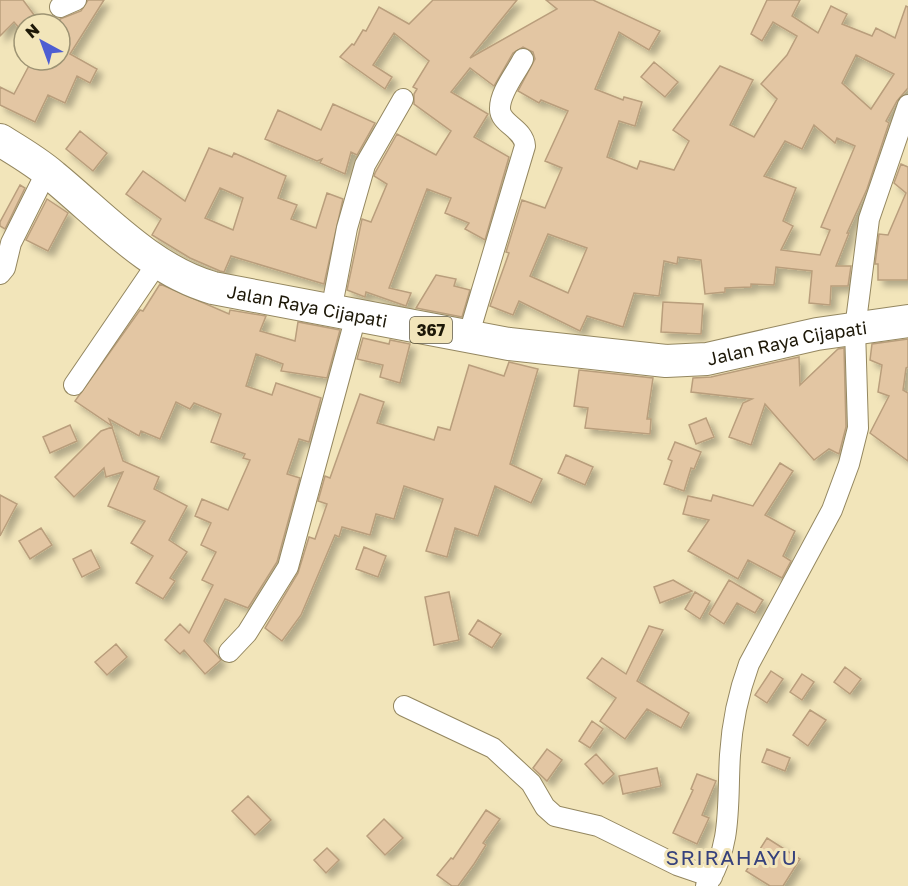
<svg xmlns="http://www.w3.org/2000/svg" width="908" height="886" viewBox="0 0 908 886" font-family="'Golos Text',sans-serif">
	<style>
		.building { fill: #e3c6a3; stroke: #b99e7c; stroke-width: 1.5; fill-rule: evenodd; filter: url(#shadow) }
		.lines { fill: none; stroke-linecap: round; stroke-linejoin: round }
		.street-casing { stroke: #948760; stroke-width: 22 }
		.primary-casing { stroke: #948760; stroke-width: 34 }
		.street { stroke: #fff; stroke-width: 20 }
		.primary { stroke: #fff; stroke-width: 32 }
		.labels { text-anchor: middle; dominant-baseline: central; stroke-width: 6; stroke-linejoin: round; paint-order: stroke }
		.shield { fill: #f2e5ba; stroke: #5d563d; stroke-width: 1.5 }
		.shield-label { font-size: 16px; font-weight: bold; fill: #1d1808 }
		.street-label { font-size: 18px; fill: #1d1808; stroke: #f2e5ba }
		.quarter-label { font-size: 21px; letter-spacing: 1.5px; fill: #36417c; stroke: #f2e5ba }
	</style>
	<defs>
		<filter id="shadow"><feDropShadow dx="5.5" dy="5.5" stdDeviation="3" flood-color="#0004"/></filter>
	</defs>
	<rect width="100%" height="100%" fill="#f2e5ba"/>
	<path class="building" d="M0,0H23L37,19L31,24H24L22,31L14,22L0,36Z
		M88,0H104L70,54L97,69L90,83L77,76L65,103L48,95L35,122L0,105V87L14,94L32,60H60V19L81,11Z
		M433,0H517L470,58L557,9L546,0H593L660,31L649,50L619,32L595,89L623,100L624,97L642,102L635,126L619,121L607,157L637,169L640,161L674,170L689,141L673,130L720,66L753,80L730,125L754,137L777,99L761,84L787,55L797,36L773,22L762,41L751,34L767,0H800L792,16L818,33L831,6L847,14L842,24L872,36L876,28L895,38L906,6L908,7V88L897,101L886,121L889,123L867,189L847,233H849L836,266H851L848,286H831L830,305L809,303L812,271L776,267L774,285L751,284V287L725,288V292L705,294L701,260L678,257L677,264L664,261L659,296L634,293L623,327L587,316L580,331L519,301L513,315L490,306L509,253L506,252L522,200L545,208L562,168L545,161L568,111L541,100L539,103L518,91L535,59L533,52L523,47L513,53L494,86L470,68L451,92L488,114L474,137L509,157L485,240L465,229L469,223L445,213L451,198L427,189L389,288L411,293L406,306L366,292L365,297L347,290L362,219L371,222L387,184L374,176L375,173L397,134L436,155L451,131L414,104V94L417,89L413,87L429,61L394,33L373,65L392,77L385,89L340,57L352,44L354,45L363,30L366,31L379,7L409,24ZM856,55L894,74L871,109L842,83ZM814,125L835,143L837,138L855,146L821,227L830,230L820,255L781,250L793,226L783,221L796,188L764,176L785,141L802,149ZM548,234L587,248L568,293L530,276Z
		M654,62L678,82L665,97L641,77Z
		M333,104L375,123L357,155L351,152L345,174L320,163L322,159L317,161L265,139L278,110L321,130Z
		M80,131L107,153L93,171L66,149Z
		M209,148L232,157L234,153L286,176L278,198L297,205L291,219L316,228L327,193L343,199L324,284L231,256L224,272L220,271L190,258L152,235L161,219L126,194L143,171L185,201ZM220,188L243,198L233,230L205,218Z
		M901,164L908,167V280H878V264H875L879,234L888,235L906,193L894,183Z
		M20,185L25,188L5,229L0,226V222Z
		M47,199L68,213L48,251L26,240Z
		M436,275L456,279L454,286L470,290L462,317L416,308Z
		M160,284L229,314L230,310L266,316L260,331L295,341L298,322L340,330L327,378L281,371L283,364L256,354L246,386L272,395L276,383L321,398L309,442L299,439L287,474L300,478L277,562L248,608L225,599L204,641L221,660L205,674L184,650L180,654L165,640L180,624L189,633L213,585L202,580L216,552L201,545L211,523L195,516L202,499L228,510L250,460L243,458L245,454L211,442L221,414L194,403L190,409L176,402L160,439L141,431L139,436L109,419L112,426L75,401L140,310L143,311Z
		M663,302L703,304L701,334L661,332Z
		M363,338L389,344L390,340L410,344L400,383L380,377L383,365L357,359Z
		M908,339V367L906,368L903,390L908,393V461L870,433L889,396L878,392L882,365L870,360L872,344Z
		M844,348L846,427L839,454L829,449L814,460L765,404L751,445L729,437L743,403L752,399L691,392L693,378L711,377L799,357L800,385L838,349Z
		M509,362L538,369L510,464L542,479L531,503L495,486L478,536L455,528L447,557L426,551L443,499L404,486L394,519L376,514L370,535L342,527L339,537L335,535L301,615L282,641L265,628L298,573L309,537L315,539L327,504L318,501L325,476L330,478L360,394L384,402L377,423L434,440L438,427L450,430L469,365L504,376Z
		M579,370L653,378L647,419H651L650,434L585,428L588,408L574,406Z
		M706,418L714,437L696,444L689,425Z
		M70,425L77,441L50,453L43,437Z
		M112,427L123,461L159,477L154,489L187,506L169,540L187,552L170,578L175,581L163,599L136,583L153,556L131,543L145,521L108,506L123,472L106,477L104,468L74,497L55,477L101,431Z
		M675,442L701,452L694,469L691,468L684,491L664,484L672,461L668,459Z
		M566,455L593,467L585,485L558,473Z
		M780,463L793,471L765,515L795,531L783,556L791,561L782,578L748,560L738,579L688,551L709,520L683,514L688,496L711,501L713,495L753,506Z
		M0,495L17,504L0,536Z
		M41,528L52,545L30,559L19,541Z
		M364,547L386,556L378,577L356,569Z
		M91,550L100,568L82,577L73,559Z
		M673,580L692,591L660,603L654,587Z
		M729,580L763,600L755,613L737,603L724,624L709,614Z
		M449,592L459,640L434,645L425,597Z
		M695,592L710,601L700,619L685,609Z
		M478,620L501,634L492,648L469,634Z
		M649,626L663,630L637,681L689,713L681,728L647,709L625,739L600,721L616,698L587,678L602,658L626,674Z
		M116,644L127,657L107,675L95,662Z
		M845,667L861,679L850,694L834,682Z
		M771,671L783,679L767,703L755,695Z
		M802,674L814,682L802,700L790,692Z
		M810,710L826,720L808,746L793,735Z
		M592,721L603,729L590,748L579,741Z
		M547,749L562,760L547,781L533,768Z
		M767,749L790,758L785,771L762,762Z
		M596,754L614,774L603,784L585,764Z
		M657,768L661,786L623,794L619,776Z
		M697,774L716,781L702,815L709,818L697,844L673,833L693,790L691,789Z
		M248,796L271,820L255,835L232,811Z
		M486,810L500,819L483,843L486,845L474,864L458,886H452L437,875L451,858L453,859Z
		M384,819L403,838L385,855L367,836Z
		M767,838L800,859L783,886H770L746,871Z
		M327,848L339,860L326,873L314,860Z"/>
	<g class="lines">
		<defs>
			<path id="street" d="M60,7L76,0
				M0,274L5,268L11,243L47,171
				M331,311L347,228L365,165L403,99
				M468,337L525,146C524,128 499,124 500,108C500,92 516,73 523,59
				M74,385L158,262
				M229,652L247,633L288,567L356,316
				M404,706L493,748L531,783L545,807L555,816L598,826L677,865L712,877
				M706,886C733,846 727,801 730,755C732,723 738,694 749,664L832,510L849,464L858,428L855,329L869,219L908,105"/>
			<g id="primary">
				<path id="s1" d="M0,140C18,151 37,162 53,176C103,217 150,270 213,288L509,344L666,361L707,359L817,334L908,321"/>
			</g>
		</defs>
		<use href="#street" class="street-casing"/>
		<use href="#primary" class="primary-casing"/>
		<use href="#street" class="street"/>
		<use href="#primary" class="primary"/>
	</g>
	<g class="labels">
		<rect class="shield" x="410" y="317" width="42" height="26" rx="4.5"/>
		<g class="shield-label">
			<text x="431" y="330">367</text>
		</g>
		<g class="street-label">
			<text stroke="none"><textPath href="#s1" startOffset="357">Jalan Raya Cijapati</textPath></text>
			<text stroke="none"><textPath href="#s1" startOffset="843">Jalan Raya Cijapati</textPath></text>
		</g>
		<g class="quarter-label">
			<text x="732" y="857">SRIRAHAYU</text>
		</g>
	</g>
	<g transform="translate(42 42) rotate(319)"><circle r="28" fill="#f2e5ba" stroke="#9d9373" stroke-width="1.5"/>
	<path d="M0-4.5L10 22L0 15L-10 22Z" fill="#4d5dd2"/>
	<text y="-9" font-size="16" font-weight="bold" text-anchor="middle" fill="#1d1808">N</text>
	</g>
</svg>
